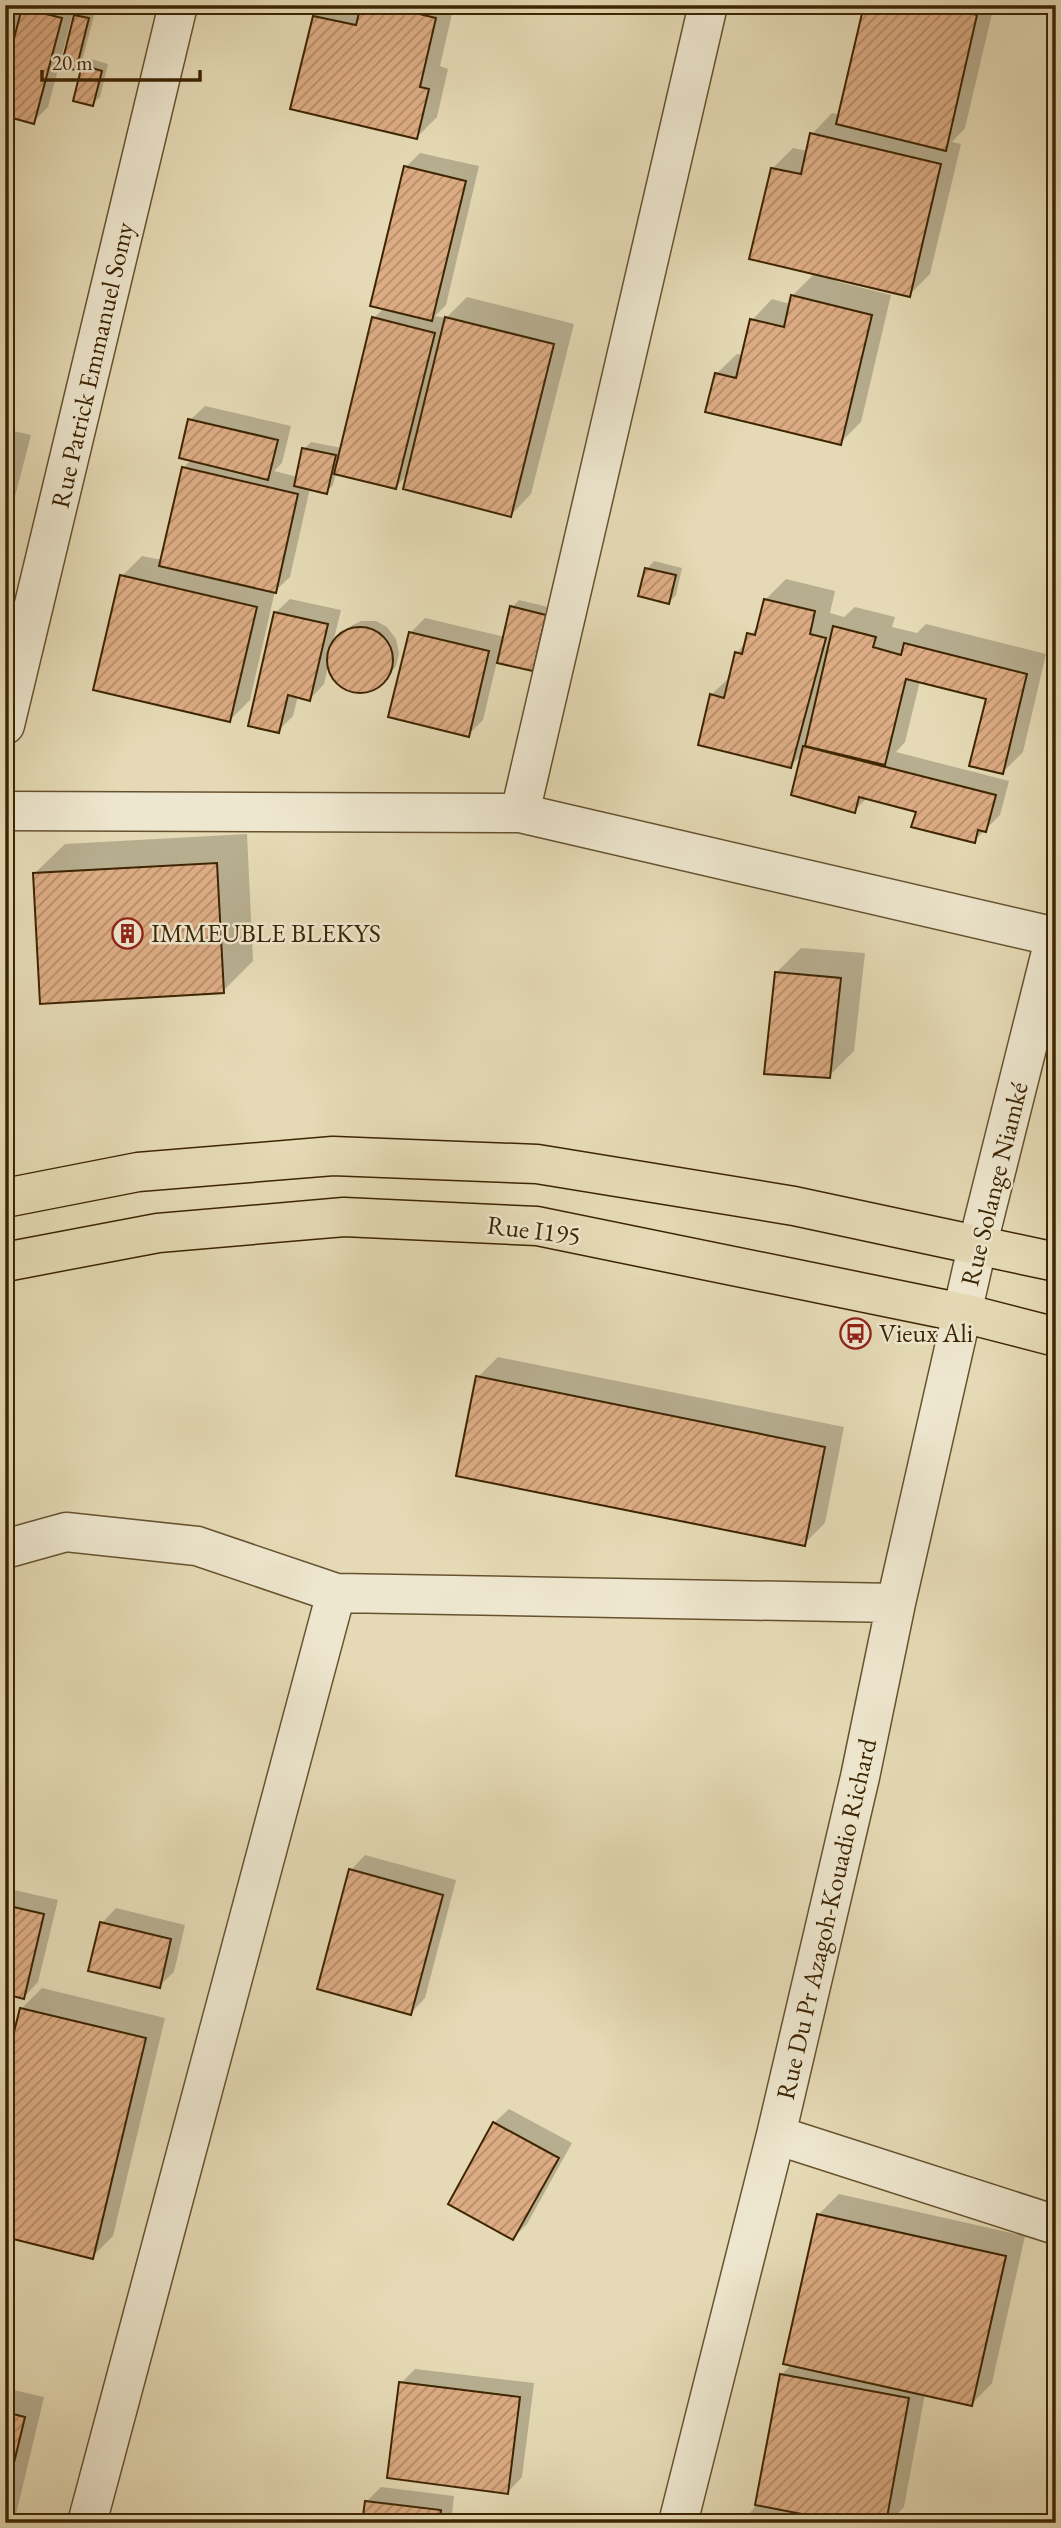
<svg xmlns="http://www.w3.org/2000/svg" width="1061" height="2528" viewBox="0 0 1061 2528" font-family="'EB Garamond',serif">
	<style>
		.shadow { fill: #0003 }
		.building { fill: url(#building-hatch); stroke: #3d2502; stroke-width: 2 }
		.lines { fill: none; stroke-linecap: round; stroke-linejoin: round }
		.minor-casing { stroke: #67522f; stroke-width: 41 }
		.major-casing { stroke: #3d2502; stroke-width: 41 }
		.minor { stroke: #eee7cf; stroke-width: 38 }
		.major { stroke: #e5dab5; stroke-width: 38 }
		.labels { text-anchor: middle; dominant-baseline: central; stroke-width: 5; stroke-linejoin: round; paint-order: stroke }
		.street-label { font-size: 26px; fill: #3d2502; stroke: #eee7cf }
		.poi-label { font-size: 26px; fill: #3d2502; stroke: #eee7cf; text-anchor: start }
	</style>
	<defs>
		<pattern id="building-hatch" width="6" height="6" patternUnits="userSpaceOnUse" patternTransform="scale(1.75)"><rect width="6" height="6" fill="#ddac84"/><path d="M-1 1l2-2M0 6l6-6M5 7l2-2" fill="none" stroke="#b48c6a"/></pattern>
	</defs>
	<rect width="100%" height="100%" fill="#e5dab5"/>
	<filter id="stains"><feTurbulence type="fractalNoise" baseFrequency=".00286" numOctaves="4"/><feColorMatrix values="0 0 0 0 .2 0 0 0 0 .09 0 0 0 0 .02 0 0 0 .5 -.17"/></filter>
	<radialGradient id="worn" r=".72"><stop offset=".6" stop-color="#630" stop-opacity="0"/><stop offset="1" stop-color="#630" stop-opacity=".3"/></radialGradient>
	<path class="shadow" d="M5,5H23L22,11L28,5H75L48,107L33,122L13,49L5,57Z
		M325,5H454L440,66L448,69L437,117L417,137L314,16Z
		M866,5H994L965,128L952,142L961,144L930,274L909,295L836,277L835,281L891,295L861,422L840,443L716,374L737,354L743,355L752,320L772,299L790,304L792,296L815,273L772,169L793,148L808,151L812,134L832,113L840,115Z
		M83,9L95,12L82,61L75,68L76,16Z
		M91,59L108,64L100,97L92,104L84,66Z
		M420,153L479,166L446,305L435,316L446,318L467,297L574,324L531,494L511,515L408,474L395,488L336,473L333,485L326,492L310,488L290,577L275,591L250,700L230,720L122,576L142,556L162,560L183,468L192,459L190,420L205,406L291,426L282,463L274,471L298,477L304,449L311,442L342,448L374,318L384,308L406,167Z
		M5,429L31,435L5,535Z
		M654,561L682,568L676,595L669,602L647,569Z
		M786,579L835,591L830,613L844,617L855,607L895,617L892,627L917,633L926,624L1046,654L1023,752L1002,773L988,697L920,681L905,742L896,752L1009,781L1000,815L974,841L918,811L867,798L854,811L803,754L790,766L711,695L732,675L737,653L760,623L765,600Z
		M290,599L341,610L333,643L349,627L361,621H376L387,627L396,639L399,653L396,666L386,678L366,691H352L339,685L329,662L324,684L310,699L298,696L293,716L278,731L275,613Z
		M519,600L552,608L540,662L532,669L497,661L483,720L468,735L410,633L425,618L505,637L512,607Z
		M247,834L253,961L223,991L34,874L65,844Z
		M801,948L865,953L854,1051L829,1076L777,972Z
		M498,1357L844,1427L825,1523L804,1544L478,1377Z
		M365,1855L456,1880L425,1998L411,2013L351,1870Z
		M10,1889L58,1900L38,1982L24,1997L5,1992V1894Z
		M116,1908L185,1925L174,1972L159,1986L102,1923Z
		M42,1988L165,2018L113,2236L92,2257L21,2009Z
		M509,2109L572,2143L527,2224L513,2238L494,2123Z
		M839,2194L1025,2236L992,2383L972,2404L925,2394L904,2507L889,2523H834L838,2519L813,2514L811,2523H742L757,2504L781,2375L792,2364L818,2215Z
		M415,2369L534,2383L522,2477L508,2492L401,2383Z
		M5,2388L44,2397L14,2523H5Z
		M381,2487L454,2496L451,2523H364L367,2501Z"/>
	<path class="building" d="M5,5L13,6L5,41Z
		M361,5H382L436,18L420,87L429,89L417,139L290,109L313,16L356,25Z
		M864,5H936L977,15L946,151L836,124Z
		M22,8L62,18L34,124L5,116V73Z
		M74,15L89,18L76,70L61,67Z
		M82,65L102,71L93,106L73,101Z
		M810,133L941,164L910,297L749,259L771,168L801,174Z
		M404,166L466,181L432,321L370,306Z
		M791,295L872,315L841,445L705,412L715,373L736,378L750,319L784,327Z
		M372,317L435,333L396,489L334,474Z
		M445,317L554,344L511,517L403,489Z
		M188,419L278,440L268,480L179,458Z
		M302,448L336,455L327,494L294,486Z
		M5,454L11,455L5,480Z
		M182,467L298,494L276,593L159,566Z
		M645,568L676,575L669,604L638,596Z
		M120,575L257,607L230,722L93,690Z
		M764,599L815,611L810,634L826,638L791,768L698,745L710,694L724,698L735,652L742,654L747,633L755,635Z
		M510,606L546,615L533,671L497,663Z
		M274,612L328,624L310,701L288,695L279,733L248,726Z
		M833,626L876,637L873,647L901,655L904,643L1027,674L1003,774L969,766L986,699L906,679L885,765L805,746Z
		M327 660a33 33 0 1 1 66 0a33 33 0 1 1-66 0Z
		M409,632L489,651L469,737L388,717Z
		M803,746L996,795L986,832L978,830L975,843L911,827L916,812L859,797L855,813L791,795Z
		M217,863L224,993L40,1004L33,873Z
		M775,972L841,978L830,1078L764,1074Z
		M476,1376L825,1447L805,1546L456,1476Z
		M349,1869L443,1895L411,2015L317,1989Z
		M5,1905L44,1914L24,1999L5,1994Z
		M100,1922L171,1939L160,1988L88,1971Z
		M20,2008L146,2038L93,2259L5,2237V2068Z
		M493,2122L559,2158L513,2240L448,2204Z
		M817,2214L1006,2256L972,2406L783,2364Z
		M780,2374L909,2398L886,2523H848L755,2505Z
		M399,2382L520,2397L508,2494L387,2478Z
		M5,2412L25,2417L5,2500Z
		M365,2501L441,2510L439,2523H362Z
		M742,2517L765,2523H740Z"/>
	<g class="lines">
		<defs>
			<path id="minor" d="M5,725L178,5
				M5,811L520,813L1056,937
				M520,813L708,5
				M5,1549L66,1532L197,1546L336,1593L896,1603
				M776,2135L1056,2225
				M87,2523L336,1593
				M678,2523L776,2135L860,1777L896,1603L978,1243L1056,932"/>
			<path id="major" d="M5,1198L138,1172L333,1156L537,1164L794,1206L1056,1262
				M5,1262L158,1233L344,1217L537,1226L963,1313L1056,1337"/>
		</defs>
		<use href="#minor" class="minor-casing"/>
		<use href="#major" class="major-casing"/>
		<use href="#minor" class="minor"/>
		<use href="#major" class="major"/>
	</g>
	<defs>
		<symbol id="building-ring" viewBox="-11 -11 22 22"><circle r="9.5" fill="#eee7cf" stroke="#8f2418" stroke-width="1.5"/><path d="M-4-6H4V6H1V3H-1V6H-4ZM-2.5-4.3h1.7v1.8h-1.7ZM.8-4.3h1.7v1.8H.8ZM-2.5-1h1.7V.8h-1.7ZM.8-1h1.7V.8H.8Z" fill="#8f2418"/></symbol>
		<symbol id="bus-ring" viewBox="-11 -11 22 22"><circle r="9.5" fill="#eee7cf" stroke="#8f2418" stroke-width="1.5"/><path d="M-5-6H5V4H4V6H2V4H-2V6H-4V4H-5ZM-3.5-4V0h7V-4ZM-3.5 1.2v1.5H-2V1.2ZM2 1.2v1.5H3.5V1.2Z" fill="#8f2418"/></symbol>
	</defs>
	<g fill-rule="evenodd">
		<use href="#building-ring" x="110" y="916" width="35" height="35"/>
		<use href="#bus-ring" x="838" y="1316" width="35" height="35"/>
	</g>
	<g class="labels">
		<g class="street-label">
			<text transform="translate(92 365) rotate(-77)">Rue Patrick Emmanuel Somy</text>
			<text transform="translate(994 1184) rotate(-76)">Rue Solange Niamké</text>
			<text transform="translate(534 1230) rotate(7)">Rue I195</text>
			<text transform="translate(826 1919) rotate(-77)">Rue Du Pr Azagoh-Kouadio Richard</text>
		</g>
		<g class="poi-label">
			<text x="151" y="933">IMMEUBLE BLEKYS</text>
			<text x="879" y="1333">Vieux Ali</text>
		</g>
	</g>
	<rect width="1061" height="2528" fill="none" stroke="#e5dab5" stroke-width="28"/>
	<rect x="7" y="7" width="1047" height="2514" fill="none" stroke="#3d2502" stroke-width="3.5"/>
	<rect x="14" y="14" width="1033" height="2500" fill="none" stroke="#3d2502" stroke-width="2"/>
	<path d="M42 70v10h158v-10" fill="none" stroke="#3d2502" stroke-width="3.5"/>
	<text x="52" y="70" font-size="21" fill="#3d2502" stroke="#eee7cf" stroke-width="5" paint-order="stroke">20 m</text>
	<rect width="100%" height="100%" filter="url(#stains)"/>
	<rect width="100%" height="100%" fill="url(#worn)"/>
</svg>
